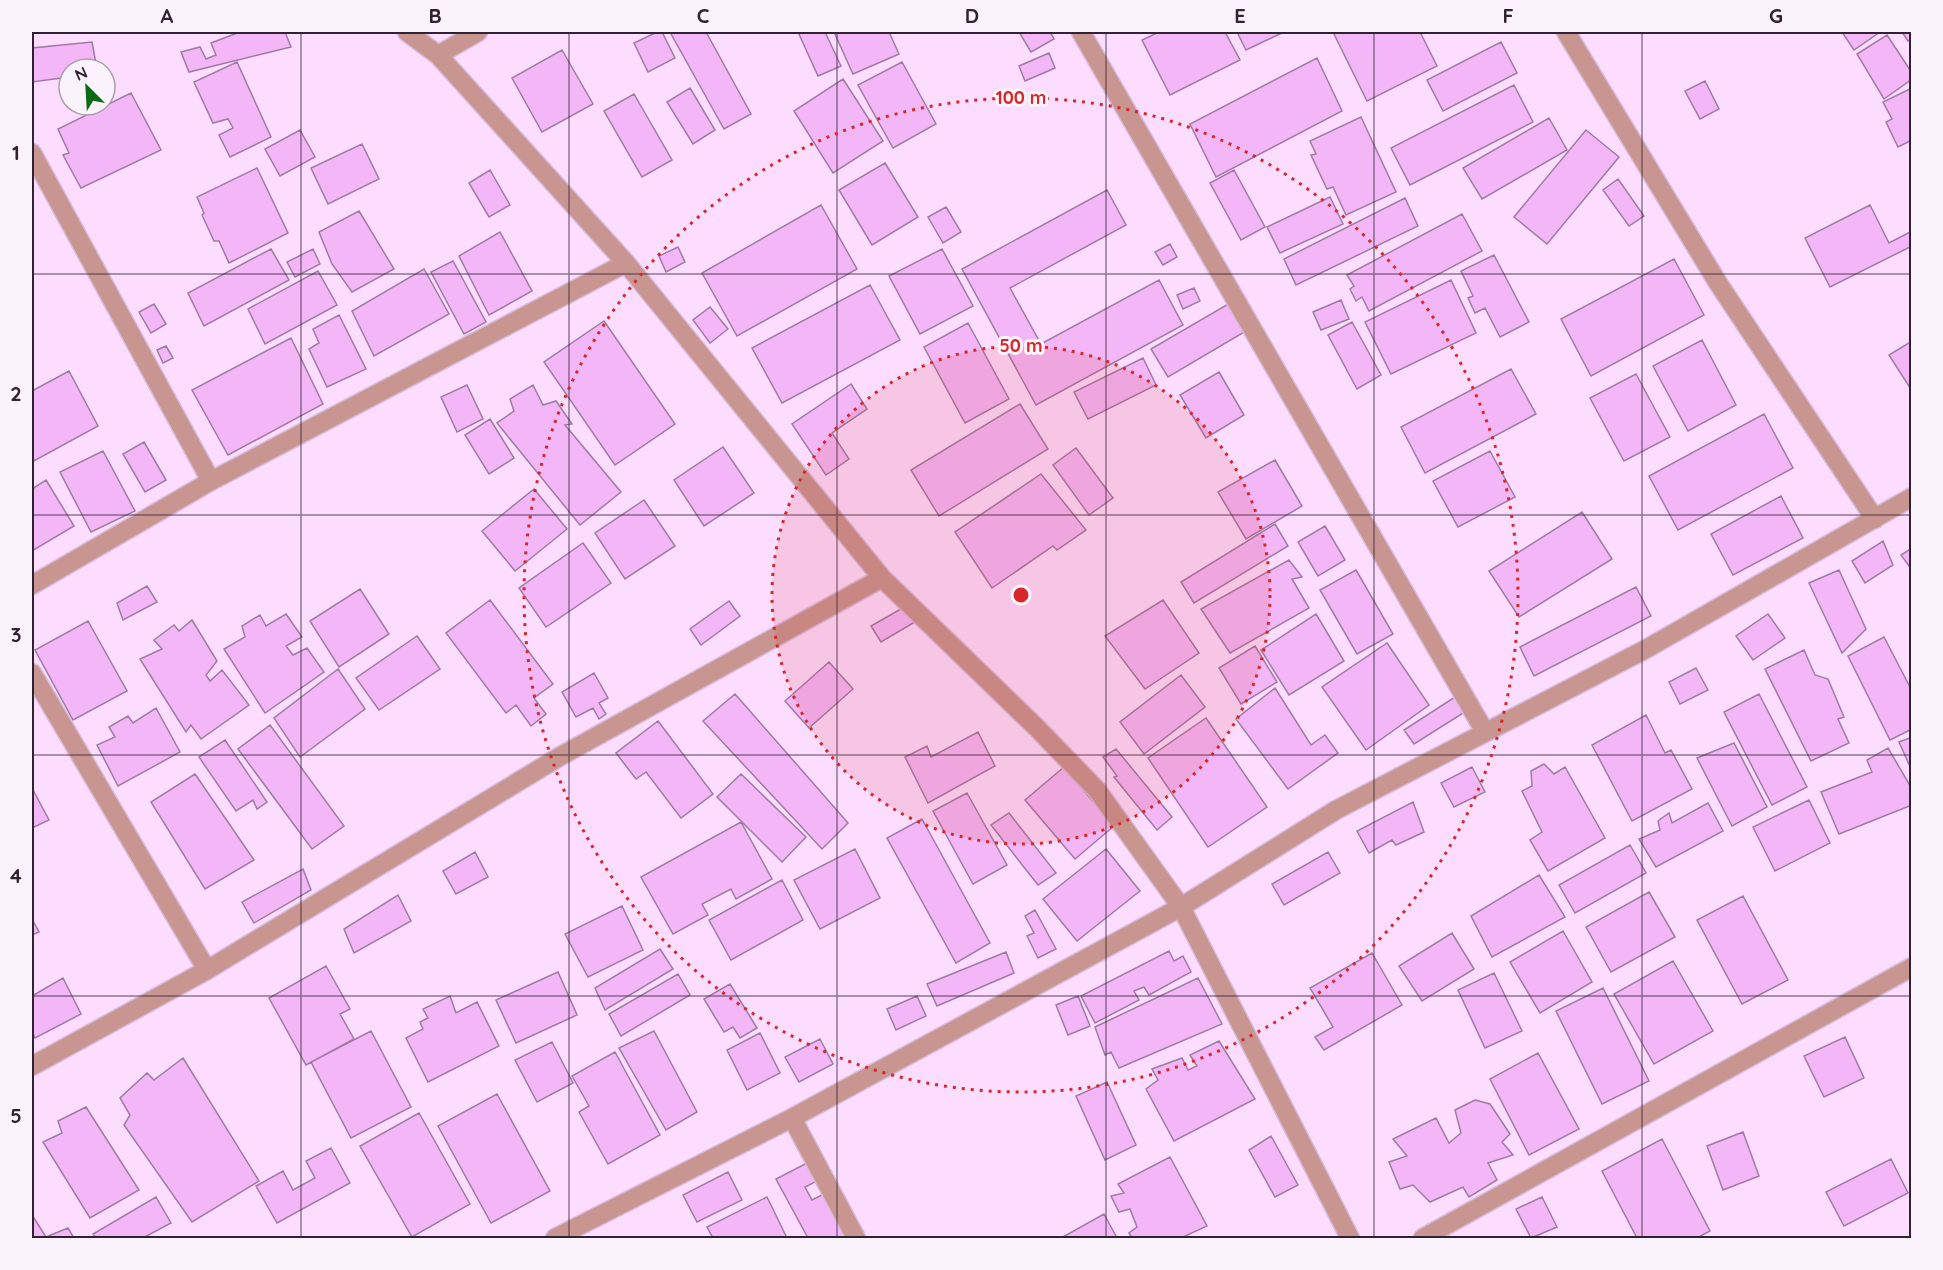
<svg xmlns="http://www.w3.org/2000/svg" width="1943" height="1270" viewBox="0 0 1943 1270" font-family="Quicksand,sans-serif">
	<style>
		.building { fill: #f3b7f8; stroke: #9f7ba3; stroke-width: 1.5 }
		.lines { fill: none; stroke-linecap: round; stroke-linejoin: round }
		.minor-casing { stroke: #d7bbda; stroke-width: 21 }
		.minor { stroke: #c89591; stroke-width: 18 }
		.grid { fill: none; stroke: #312233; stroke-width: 1.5; stroke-opacity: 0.55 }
		.ring { fill: none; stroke: #d62828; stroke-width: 3; stroke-dasharray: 3 6 }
		.centre { fill: #d62828; stroke: #fbf3fb; stroke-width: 3 }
		.ring-label { font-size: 18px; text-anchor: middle; font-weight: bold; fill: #d62828; stroke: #fbf3fb; stroke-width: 6; stroke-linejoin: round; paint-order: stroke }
		.neatline { fill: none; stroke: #312233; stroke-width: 2 }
		.grid-label { font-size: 20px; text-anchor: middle; font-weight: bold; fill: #312233 }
	</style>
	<rect width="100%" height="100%" fill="#fcdcff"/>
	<path class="building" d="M240,32H285L291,47L189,72L181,52L200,47L206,59L216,55L211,43Z
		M657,32H662L675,58L648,72L634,43Z
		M670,32H706L751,114L724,129Z
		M798,32H825L841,66L818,76Z
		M834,32H889L899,54L853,74Z
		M1019,32H1050L1054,39L1031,52Z
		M1159,32H1225L1240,60L1170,95L1142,40Z
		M1237,32H1284L1246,50Z
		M1333,32H1420L1437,66L1367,101Z
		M1842,32H1880L1854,50Z
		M1902,32H1912V39L1908,41Z
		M1887,35L1912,73V79L1884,99L1857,54Z
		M92,42L97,69H69V77L32,82V48Z
		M1501,42L1517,73L1443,111L1427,80Z
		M562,50L593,104L542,132L512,78Z
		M1049,53L1055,68L1025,81L1019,66Z
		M1317,58L1342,111L1216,177L1190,124Z
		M237,62L271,137L230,157L219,135L233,128L228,119L213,123L194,82Z
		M902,62L936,124L893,148L858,85Z
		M843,79L883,141L833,173L794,111Z
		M1705,81L1719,109L1700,119L1685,91Z
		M1514,85L1533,122L1410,185L1391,148Z
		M690,88L715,130L693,144L667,102Z
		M1912,88V140L1898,147L1886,122L1892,119L1883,102Z
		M131,93L161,150L81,188L63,155L69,153L58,129Z
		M634,94L672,160L642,177L604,111Z
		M1361,117L1396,192L1346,215L1333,187L1327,189L1311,155L1316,154L1310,141Z
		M1549,118L1567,150L1482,199L1463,168Z
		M300,130L315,157L280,176L265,149Z
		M1586,130L1619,157L1547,244L1514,217Z
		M362,144L379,179L328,204L311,168Z
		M885,163L918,217L872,245L839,190Z
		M257,168L288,233L229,263L219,241H214L202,215L204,213L197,197Z
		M490,170L510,205L489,217L469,183Z
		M1234,170L1265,227L1241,240L1210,183Z
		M1618,179L1644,216L1629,226L1603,190Z
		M1107,190L1126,225L1010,288L1041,344L1159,280L1183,325L1036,405L962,269Z
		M1330,197L1343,224L1280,253L1267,227Z
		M1405,198L1418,226L1296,285L1284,259Z
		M821,205L857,269L737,336L702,273Z
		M1870,205L1889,243L1912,231V246L1830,287L1805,238Z
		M946,207L961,232L943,243L928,217Z
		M359,211L394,269L352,292L332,264L319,232Z
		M1462,214L1482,251L1369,311L1362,297L1356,301L1350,289L1354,286L1347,275Z
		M500,232L532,291L489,315L459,256Z
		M1170,244L1177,257L1163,265L1155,252Z
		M678,247L685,262L666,272L659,256Z
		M271,249L289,280L204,326L188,293Z
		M313,249L320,264L295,277L287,262Z
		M942,249L973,306L920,334L889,276Z
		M1494,255L1529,322L1500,337L1485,308L1475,313L1468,298L1473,296L1461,271Z
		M1674,259L1704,315L1591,376L1561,319Z
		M453,261L486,322L464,334L431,272Z
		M424,269L449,314L374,356L352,311Z
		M318,271L337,305L265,344L248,309Z
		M1451,280L1476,333L1391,374L1365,322Z
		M870,285L900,340L782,403L752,348Z
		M1194,288L1200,301L1183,309L1177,295Z
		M1341,300L1349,319L1321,330L1313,312Z
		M1230,303L1246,331L1168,377L1151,349Z
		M154,304L166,324L151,333L139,312Z
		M710,307L728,329L710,343L693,320Z
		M339,315L366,369L327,387L309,349L319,343L313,329Z
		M604,321L675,424L615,465L544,362Z
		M1352,322L1381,375L1357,389L1328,335Z
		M968,323L1009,399L965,423L924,347Z
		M291,338L323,404L228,455L192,390Z
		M1702,340L1736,405L1688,431L1653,366Z
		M1912,341V391L1889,355Z
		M166,346L173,358L163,363L157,350Z
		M1143,358L1156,385L1088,419L1074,392Z
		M1511,369L1536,414L1425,473L1401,427Z
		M69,371L98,426L32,462V391Z
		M1219,372L1244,415L1206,438L1180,395Z
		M1636,374L1670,437L1624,461L1590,398Z
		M851,384L867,409L832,433L849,459L826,475L792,424Z
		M467,385L483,419L457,432L441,397Z
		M533,385L543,405L556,401L572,424L565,425L621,492L580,525L497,423L514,411L510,399Z
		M1020,404L1048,449L939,516L911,470Z
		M1764,414L1793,468L1678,530L1649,476Z
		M490,419L514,458L489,474L465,435Z
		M144,442L166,480L145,492L123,454Z
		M723,447L754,493L704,526L674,480Z
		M1076,448L1113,498L1089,515L1053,465Z
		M103,451L135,511L91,532L60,472Z
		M1490,451L1515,497L1458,527L1433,481Z
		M1275,460L1302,506L1246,539L1218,492Z
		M1041,474L1086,530L1057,550L1053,546L992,588L955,532Z
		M46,480L74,526L32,551V489Z
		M534,489L567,529L515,571L482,531Z
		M1781,496L1803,538L1733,575L1711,534Z
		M644,500L675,546L625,579L595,533Z
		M1582,512L1612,559L1519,617L1489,571Z
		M1275,524L1288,546L1194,603L1181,582Z
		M1325,526L1345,560L1318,576L1298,542Z
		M1883,541L1893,565L1865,583L1852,561Z
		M583,543L611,583L546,627L519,588Z
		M1912,548V570L1901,555Z
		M1289,560L1302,577L1292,579L1309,608L1230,653L1201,609Z
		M1356,570L1393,634L1357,654L1320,590Z
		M1839,570L1866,629L1842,653L1809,583Z
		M147,586L157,602L123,620L117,603Z
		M1636,587L1651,616L1534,676L1520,647Z
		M360,589L389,634L339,667L310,621Z
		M490,600L553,684L534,698L546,714L531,726L516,705L506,713L446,633Z
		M1163,600L1199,653L1145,689L1105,636Z
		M729,601L740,616L701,645L690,629Z
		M906,606L915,622L881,642L871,626Z
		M286,614L302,637L286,646L293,655L307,648L324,672L265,713L224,649L245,637L242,626L260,615L266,626Z
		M1316,614L1344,661L1289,695L1261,650Z
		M1768,614L1785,638L1753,660L1736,636Z
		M192,620L217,661L206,675L210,681L222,670L249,705L201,739L191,725L186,732L140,659L162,649L154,640L174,625L179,631Z
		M88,621L127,691L73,720L35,650Z
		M417,636L440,669L379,710L356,678Z
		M1884,637L1912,691V729L1890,740L1848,656Z
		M1387,643L1429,705L1366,750L1322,687Z
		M1255,646L1277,682L1241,704L1219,668Z
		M1804,650L1815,675L1828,679L1844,717L1838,719L1849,743L1811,761L1765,669Z
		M829,662L853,689L809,728L785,701Z
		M1696,668L1708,690L1680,704L1669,682Z
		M338,669L365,709L300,757L274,718Z
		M594,673L608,698L599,703L606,714L599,719L593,708L576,717L562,692Z
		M1181,675L1205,707L1144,754L1120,722Z
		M1275,688L1311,745L1325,735L1338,753L1288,789L1236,719Z
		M735,694L848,823L822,849L703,721Z
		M1759,694L1807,787L1772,805L1724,712Z
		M1458,695L1468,710L1414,744L1404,730Z
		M156,708L180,752L118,786L97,745L115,737L109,727L128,716L133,723Z
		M1646,715L1665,753L1671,750L1692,789L1632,821L1592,745Z
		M1206,718L1267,807L1208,847L1148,758Z
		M658,721L713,794L681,818L646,772L636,779L616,753Z
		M270,725L344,826L312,849L238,749Z
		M978,732L995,766L928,803L905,757L927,746L931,757Z
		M1912,737V771L1899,742Z
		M225,740L267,802L257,809L253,800L236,811L199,757Z
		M1734,743L1767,807L1732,826L1697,758Z
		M1888,748L1912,789V805L1839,834L1821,792L1872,772L1867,760Z
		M1116,749L1172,817L1157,830L1114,777L1117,776L1103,757Z
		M1544,764L1554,774L1565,767L1605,838L1548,871L1530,840L1542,832L1522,791L1532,786L1531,771Z
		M1064,767L1114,826L1075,859L1025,800Z
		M1472,767L1485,792L1454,807L1441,783Z
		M195,774L254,860L205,889L151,802Z
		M741,774L806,837L782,862L717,797Z
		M32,788L49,820L32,828Z
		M967,793L1007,865L973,884L933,811Z
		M1809,800L1830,843L1775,871L1753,827Z
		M1413,802L1424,832L1396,845L1392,840L1369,853L1357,831Z
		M1708,803L1723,831L1656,867L1639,839L1660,830L1658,821L1669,813L1672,823Z
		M1009,813L1056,873L1038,885L991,825Z
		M922,819L990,943L956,963L887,838Z
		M741,822L772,879L736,899L731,889L702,904L708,915L673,934L641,877Z
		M1630,845L1646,873L1575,913L1559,885Z
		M855,849L880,898L820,929L794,880Z
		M1106,849L1140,891L1077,941L1043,899Z
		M475,852L488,877L456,894L443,871Z
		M1328,852L1340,873L1284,905L1272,884Z
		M303,869L311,890L254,923L242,902Z
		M1539,875L1565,917L1492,957L1471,916Z
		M782,880L803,920L731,960L709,920Z
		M1649,892L1675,937L1611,972L1586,927Z
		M398,895L411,921L354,953L344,929Z
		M1743,896L1788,980L1742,1004L1697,920Z
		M622,906L643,950L588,977L565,934Z
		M1035,910L1056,949L1038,958L1027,936L1034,933L1025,916Z
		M32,919L39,932L32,935Z
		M1563,931L1592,982L1540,1013L1510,962Z
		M1452,933L1474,969L1422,1001L1399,966Z
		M660,949L673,969L605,1010L595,988Z
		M1169,951L1174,961L1183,956L1191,972L1149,995L1144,987L1134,991L1139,1000L1095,1023L1081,996Z
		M1006,952L1014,973L937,1006L927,984Z
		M1372,953L1402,1005L1324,1050L1315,1037L1333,1027L1310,988Z
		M1673,961L1713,1031L1654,1064L1614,994Z
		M326,966L350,1009L340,1014L354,1039L306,1065L269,998Z
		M558,972L577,1015L516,1043L496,1000Z
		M1494,973L1522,1031L1485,1048L1458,990Z
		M678,974L690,995L621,1036L609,1014Z
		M63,978L81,1014L35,1038L32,1032V996Z
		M1198,978L1222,1024L1119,1068L1111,1052L1105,1055L1095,1027Z
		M730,984L757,1028L740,1038L733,1027L724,1032L704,999Z
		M1603,988L1649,1081L1602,1104L1556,1011Z
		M450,996L456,1013L477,1002L499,1046L428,1082L406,1038L423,1029L420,1022L428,1018L423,1009Z
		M917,996L926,1016L896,1030L887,1009Z
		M1078,996L1090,1026L1068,1035L1056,1005Z
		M371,1031L411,1107L351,1138L311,1062Z
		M654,1031L697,1112L666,1130L619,1048Z
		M760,1033L780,1073L747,1090L727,1050Z
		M1845,1037L1864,1078L1824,1097L1804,1056Z
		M820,1039L833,1064L799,1082L785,1057Z
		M1219,1041L1255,1099L1174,1141L1146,1089L1158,1080L1152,1069L1182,1058L1188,1070L1197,1066L1190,1055Z
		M552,1042L573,1083L537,1102L515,1060Z
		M615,1052L660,1135L608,1164L579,1112L589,1106L572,1076Z
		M1538,1053L1579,1129L1529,1155L1490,1079Z
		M183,1058L259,1181L192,1222L124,1125L130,1115L120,1098L147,1073L154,1080Z
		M1107,1082L1136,1145L1105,1160L1076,1096Z
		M497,1094L550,1191L491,1223L438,1126Z
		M1475,1100L1490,1104L1510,1134L1502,1142L1513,1155L1488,1163L1497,1180L1469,1197L1463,1187L1430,1202L1413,1185L1400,1189L1389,1162L1407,1156L1393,1139L1436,1118L1449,1143L1461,1133L1455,1110Z
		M86,1107L139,1190L90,1218L43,1142L62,1133L58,1121Z
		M419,1113L470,1204L412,1237L360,1146Z
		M1743,1132L1759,1176L1723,1190L1707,1146Z
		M1271,1136L1298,1185L1275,1197L1249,1150Z
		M1662,1139L1710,1231L1697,1238H1637L1602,1171Z
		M331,1148L350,1183L277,1223L256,1186L283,1171L293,1190L315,1178L306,1161Z
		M1170,1157L1207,1226L1181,1238H1132L1129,1233L1137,1227L1130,1209L1119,1212L1111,1196L1124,1193L1118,1184Z
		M1891,1159L1908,1193L1844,1226L1826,1192Z
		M809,1162L819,1180L805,1187L812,1200L828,1192L852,1238H808L776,1179Z
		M728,1172L742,1200L697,1222L683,1195Z
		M156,1197L171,1223L143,1238H96L93,1234Z
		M767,1197L787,1238H713L707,1227Z
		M1542,1197L1557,1227L1531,1238L1516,1209Z
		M1104,1214L1117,1238H1061Z
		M32,1215L46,1237L68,1228L74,1238H32Z"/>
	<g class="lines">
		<defs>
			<path id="minor" d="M407,32L438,55L626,263L882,578L1037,728L1097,790L1181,907L1350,1238
				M1081,32L1485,732
				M1566,32L1718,283L1875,519
				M438,55L478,32
				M32,153L211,481
				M32,585L211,481L626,263
				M32,673L207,970
				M32,1066L207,970L559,757L882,578
				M792,1118L856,1238
				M555,1238L792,1118L1181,907L1336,810L1646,649L1912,497
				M1423,1238L1912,967"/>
		</defs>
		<use href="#minor" class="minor-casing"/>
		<use href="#minor" class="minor"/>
	</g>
	<path class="grid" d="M301,32V1238M569,32V1238M837,32V1238M1106,32V1238M1374,32V1238M1642,32V1238M32,274H1912M32,515H1912M32,755H1912M32,996H1912"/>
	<circle cx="1021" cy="595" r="249" fill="#d62828" fill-opacity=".12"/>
	<g class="ring">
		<circle cx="1021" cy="595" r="249"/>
		<circle cx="1021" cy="595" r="497"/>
	</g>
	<circle cx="1021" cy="595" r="9" class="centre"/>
	<g class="ring-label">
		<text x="1021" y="104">100 m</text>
		<text x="1021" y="352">50 m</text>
	</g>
	<rect width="1943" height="1270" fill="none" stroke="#fbf3fb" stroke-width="66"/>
	<g transform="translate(87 87) rotate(336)"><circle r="28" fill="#fbf3fb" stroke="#aa9fab" stroke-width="1.5"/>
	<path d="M0-4.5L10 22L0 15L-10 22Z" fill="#0b6a14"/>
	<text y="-9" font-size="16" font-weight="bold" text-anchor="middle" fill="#312233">N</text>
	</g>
	<rect x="33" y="33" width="1877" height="1204" class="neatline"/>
	<g class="grid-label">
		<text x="167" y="23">A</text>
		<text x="435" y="23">B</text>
		<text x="703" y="23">C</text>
		<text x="972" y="23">D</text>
		<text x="1240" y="23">E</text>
		<text x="1508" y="23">F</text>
		<text x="1776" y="23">G</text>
		<text x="16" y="160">1</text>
		<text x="16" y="401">2</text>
		<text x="16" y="642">3</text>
		<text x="16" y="883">4</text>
		<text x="16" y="1123">5</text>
	</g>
</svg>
